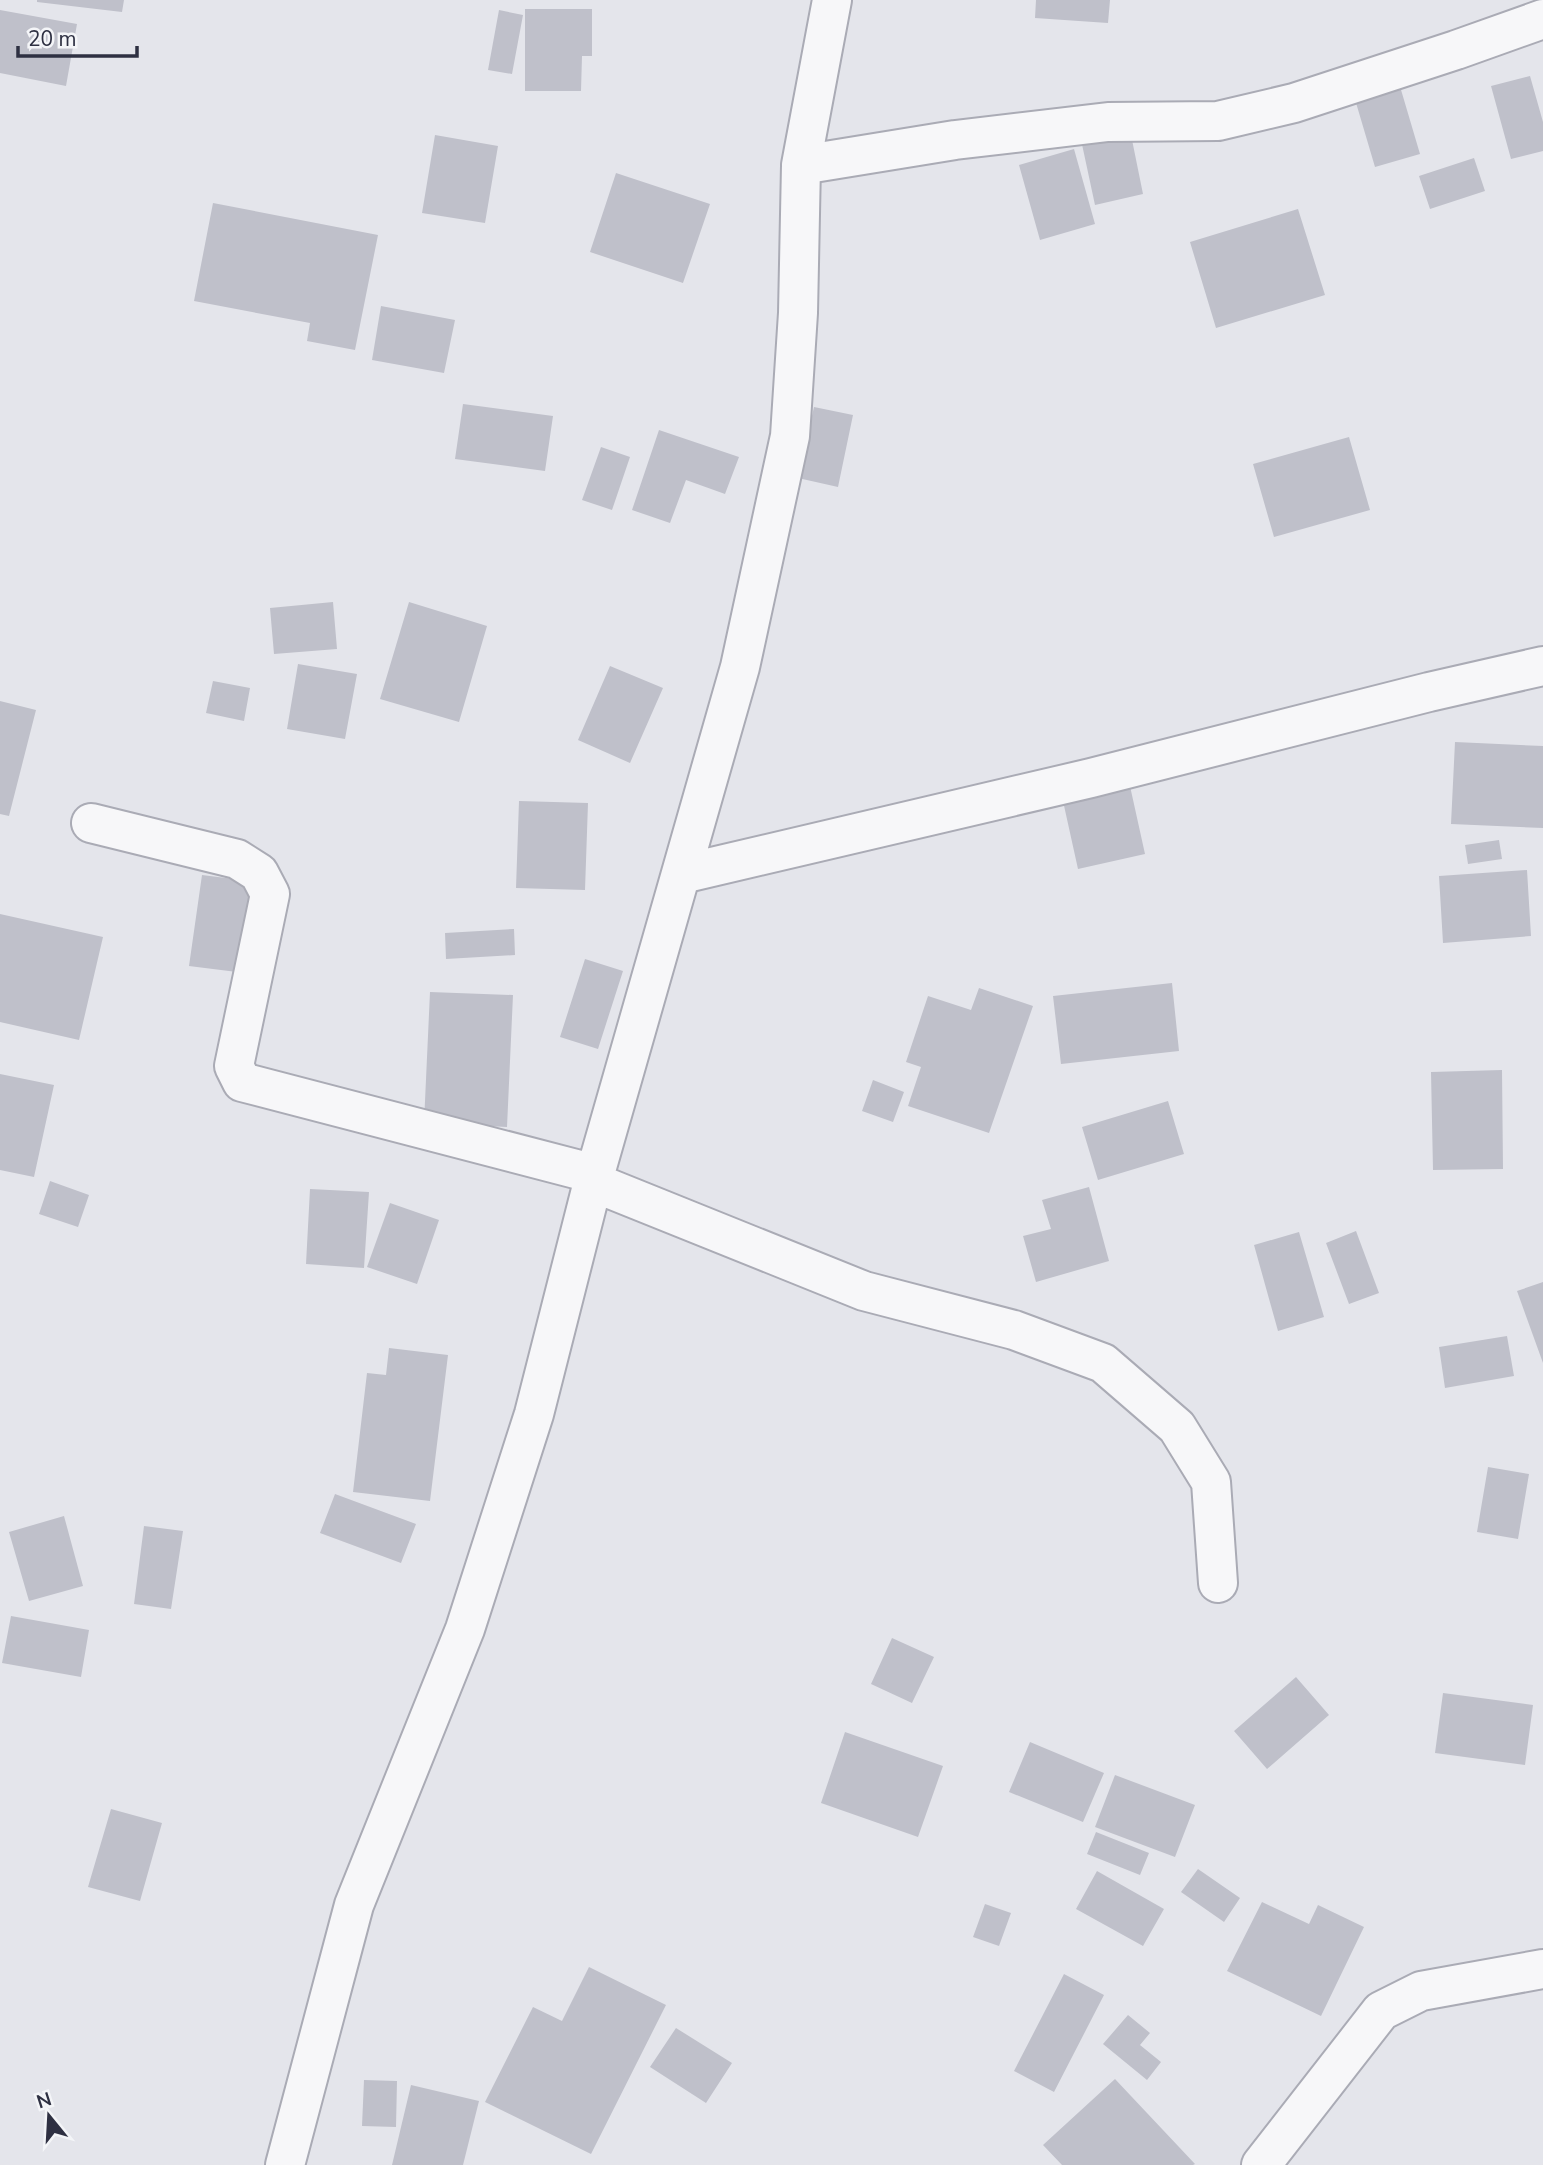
<svg xmlns="http://www.w3.org/2000/svg" width="1543" height="2165" viewBox="0 0 1543 2165" font-family="'Nunito Sans',sans-serif">
	<style>
		.building { fill: #bfc0ca }
		.lines { fill: none; stroke-linecap: round; stroke-linejoin: round }
		.minor-casing { stroke: #aaabb5; stroke-width: 42 }
		.minor { stroke: #f7f7f9; stroke-width: 38 }
	</style>
	<rect width="100%" height="100%" fill="#e4e5eb"/>
	<path class="building" d="M37,0H124L122,12L37,2Z
		M1036,0H1110L1108,23L1035,18Z
		M525,9H592V56H582L581,91H525Z
		M0,10L77,24L66,86L0,73Z
		M499,10L523,15L512,74L488,70Z
		M1530,76L1543,122V151L1511,159L1491,86Z
		M1399,83L1420,154L1375,167L1354,96Z
		M1129,125L1143,194L1095,205L1080,135Z
		M435,135L498,146L485,223L422,213Z
		M1074,149L1095,224L1040,240L1019,165Z
		M1474,158L1485,191L1430,209L1419,176Z
		M616,173L710,204L683,283L590,252Z
		M213,203L378,235L355,350L307,341L310,323L194,301Z
		M1298,209L1325,295L1216,328L1190,242Z
		M381,306L455,320L444,373L372,360Z
		M463,404L553,416L545,471L455,459Z
		M814,407L853,415L838,487L798,478Z
		M659,430L739,457L725,494L686,480L670,523L632,510Z
		M1349,437L1370,510L1274,537L1253,464Z
		M601,447L630,457L612,510L582,500Z
		M333,602L337,649L274,654L270,608Z
		M409,602L487,626L459,722L380,699Z
		M298,664L357,674L345,739L287,729Z
		M610,666L663,688L630,763L578,740Z
		M213,681L250,688L244,721L206,713Z
		M0,701L36,710L9,816L0,814Z
		M1455,742L1543,746V828L1451,824Z
		M1128,777L1145,854L1078,869L1061,792Z
		M519,801L588,803L585,890L516,888Z
		M1499,840L1502,859L1468,864L1465,845Z
		M1527,870L1531,936L1443,943L1439,876Z
		M202,875L257,882L245,973L189,966Z
		M0,914L103,937L79,1040L0,1022Z
		M514,929L515,955L446,959L445,933Z
		M585,959L623,971L598,1049L560,1037Z
		M1172,983L1179,1051L1061,1064L1053,996Z
		M979,988L1033,1006L989,1133L908,1106L921,1067L906,1062L928,996L971,1010Z
		M430,992L513,995L507,1127L424,1123Z
		M1502,1070L1503,1169L1433,1170L1431,1072Z
		M0,1074L54,1085L34,1177L0,1170Z
		M873,1080L904,1092L893,1122L862,1111Z
		M1168,1101L1184,1154L1098,1180L1082,1127Z
		M50,1181L89,1195L78,1227L39,1214Z
		M1089,1187L1109,1261L1036,1282L1023,1236L1051,1229L1042,1200Z
		M310,1189L369,1192L364,1268L306,1264Z
		M390,1203L439,1220L417,1284L367,1267Z
		M1356,1231L1379,1293L1349,1304L1326,1243Z
		M1299,1232L1324,1317L1278,1331L1254,1245Z
		M1543,1282V1363L1517,1291Z
		M1507,1336L1514,1376L1445,1388L1439,1347Z
		M389,1348L448,1355L430,1501L353,1492L367,1373L386,1375Z
		M1488,1467L1529,1474L1518,1539L1477,1532Z
		M335,1494L416,1524L401,1563L320,1533Z
		M64,1516L83,1586L29,1601L9,1532Z
		M144,1526L183,1531L171,1609L134,1604Z
		M11,1616L89,1630L81,1677L2,1663Z
		M892,1638L934,1657L912,1703L871,1684Z
		M1296,1677L1329,1715L1267,1769L1234,1731Z
		M1443,1693L1533,1705L1525,1765L1435,1753Z
		M845,1732L943,1766L918,1837L821,1803Z
		M1030,1742L1104,1773L1083,1822L1009,1792Z
		M1115,1775L1195,1805L1175,1857L1095,1827Z
		M111,1809L162,1823L140,1901L88,1887Z
		M1096,1832L1149,1853L1140,1875L1087,1854Z
		M1198,1869L1240,1898L1224,1922L1181,1892Z
		M1097,1871L1164,1909L1143,1946L1076,1909Z
		M1262,1902L1309,1924L1318,1905L1364,1927L1321,2016L1227,1971Z
		M985,1904L1011,1913L999,1946L973,1937Z
		M589,1967L666,2005L591,2154L485,2102L533,2007L562,2021Z
		M1064,1974L1104,1995L1054,2092L1014,2071Z
		M1128,2015L1150,2033L1140,2045L1161,2062L1147,2080L1103,2044Z
		M676,2028L732,2063L706,2103L650,2067Z
		M1115,2079L1195,2164L1193,2165H1062L1043,2145Z
		M364,2080L397,2081L396,2127L362,2126Z
		M411,2085L479,2101L463,2165H392Z"/>
	<g class="lines">
		<defs>
			<path id="minor" d="M801,165L955,140L1108,122L1218,121L1294,103L1456,50L1543,19
				M91,823L237,859L259,873L270,894L234,1066L242,1082L595,1174
				M682,874L1091,778L1429,692L1543,666
				M593,1182L864,1291L1014,1330L1103,1363L1177,1427L1211,1482L1218,1583
				M285,2165L354,1905L465,1629L534,1414L595,1174L740,667L790,436L798,313L801,165L832,0
				M1261,2165L1381,2011L1421,1991L1543,1969"/>
		</defs>
		<use href="#minor" class="minor-casing"/>
		<use href="#minor" class="minor"/>
	</g>
	<g transform="translate(49 2116) rotate(342)" stroke="#f4f5f8" stroke-width="5" paint-order="stroke">
	<path d="M0-5L12 26L0 18L-12 26Z" fill="#2e3042"/>
	<text y="-10" font-size="19" font-weight="bold" text-anchor="middle" fill="#2e3042">N</text>
	</g>
	<path d="M18 46v10h119v-10" fill="none" stroke="#2e3042" stroke-width="3.5"/>
	<text x="28" y="46" font-size="21" fill="#2e3042" stroke="#f4f5f8" stroke-width="5" paint-order="stroke">20 m</text>
</svg>
